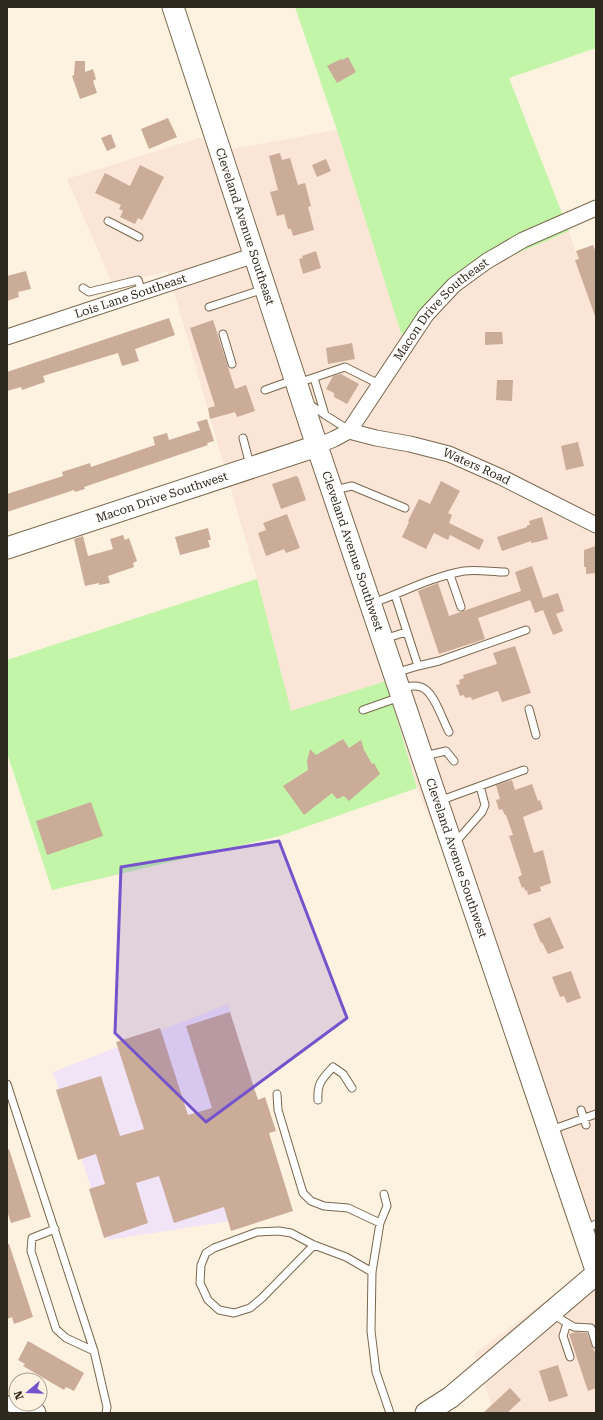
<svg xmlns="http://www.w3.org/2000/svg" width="603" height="1420" viewBox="0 0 603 1420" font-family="'Roboto Serif',serif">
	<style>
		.commercial { fill: #fae5d7 }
		.education { fill: #f2e4f7 }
		.green { fill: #c3f5a8 }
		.building { fill: #cbac99 }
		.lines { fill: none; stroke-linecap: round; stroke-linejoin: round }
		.lane-casing { stroke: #78684d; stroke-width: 9 }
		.street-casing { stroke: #78684d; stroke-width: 17 }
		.secondary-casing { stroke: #78684d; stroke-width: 23 }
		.lane { stroke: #fff; stroke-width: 7 }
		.street { stroke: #fff; stroke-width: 15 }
		.secondary { stroke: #fff; stroke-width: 21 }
		.marked { fill: #7553cc; fill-opacity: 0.2; stroke: #7553cc; stroke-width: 3; stroke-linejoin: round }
		.labels { text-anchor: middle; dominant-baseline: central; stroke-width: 3.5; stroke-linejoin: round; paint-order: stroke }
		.street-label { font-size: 12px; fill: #2f281c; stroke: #fdf2df }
	</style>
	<rect width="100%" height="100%" fill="#fdf2df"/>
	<path class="commercial" d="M337,130L406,348L477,271L569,231L596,314V1413H494L474,1354L589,1269L481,944L417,788L386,681L291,712L257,579L168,271L113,285L67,179L199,138L233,149Z"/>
	<path class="education" d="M228,1004L288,1212L108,1240L53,1072Z"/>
	<path class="green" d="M295,7H596V48L509,78L569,231L477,271L406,349L337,130Z
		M257,579L291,711L386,681L417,788L280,836L52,890L7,753V660Z"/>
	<path class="building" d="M348,57L356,72L337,83L327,66L341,59L342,60Z
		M75,61H85V72L93,69L96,79L93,81L97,93L80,99L72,76L74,75Z
		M168,118L177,137L149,149L141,129Z
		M111,134L116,147L107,151L101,138Z
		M280,153L282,160L290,158L298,185L305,183L311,206L308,207L314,230L293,236L291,229H288L284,214L277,216L270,192L278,190L269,156Z
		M326,159L331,171L317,177L312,165Z
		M140,165L164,177L142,220L138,218L135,224L120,217L123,211L119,209L121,205L95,193L105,173L130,186Z
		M593,245L596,252V315L595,316L575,260L579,259L576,251Z
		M316,251L321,268L303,274L299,259L303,258L302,256Z
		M26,271L31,289L18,292L19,297L7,301V276Z
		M169,318L175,335L135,349L139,361L122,366L118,353L43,376L45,382L22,390L21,387L7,391V372Z
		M213,320L235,389L246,385L255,411L237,417L235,412L210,419L208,408L215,406L190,328Z
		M485,332H502L503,344L485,345Z
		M352,343L355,359L328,364L326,348Z
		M341,374L359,384L347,404L334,397V393L326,389L333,376Z
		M497,380H513L512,401L496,400Z
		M207,419L214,441L207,443L208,445L84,487L85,489L75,492L74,490L68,492L7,512V494L63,476L62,472L90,463L91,467L155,445L153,437L167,433L169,440L200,430L197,422Z
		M578,442L584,466L566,470L561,446Z
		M296,476L298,477L306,500L281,509L272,484Z
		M441,481L460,491L448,513L452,515L449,523L484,540L479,550L450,535L448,540L434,533L426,549L402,537L409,522L408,521L419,499L430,504Z
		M287,514L300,548L286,553L284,549L266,556L258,533L266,530L263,523Z
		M542,517L548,539L537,542L531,543V541L502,551L497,537L527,527V525H530L529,521Z
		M208,528L211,540H208L210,547L180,555L175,537Z
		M123,535L125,540L129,538L137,561L133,563L134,567L108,576L110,583L99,585V583L85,586L74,539L83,536L88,556L113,549L110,539Z
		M596,546V573L586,574V567H584V550Z
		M532,566L543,598L558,593L564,611L556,614L563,631L553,635L543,610L535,613L530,600L478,618L485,639L439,654L418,591L438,583L449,616L521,591L515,572Z
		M515,646L531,693L502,702L498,691L472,700L471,697L465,698L464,695L460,696L456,685L460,684L459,680L464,678L463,675L497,664L493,653Z
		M343,739L349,748L361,740L364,750L372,764L374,763L380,774L349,801L344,796L337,799L332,793L304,815L283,786L308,770L307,761L310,749L316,755Z
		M512,780L515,790L532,784L538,801L540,800L543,809L523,817L534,853L543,850L551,883L540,887L541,891L528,895L527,890L525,891L524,887L522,888L518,877L522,875L509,836L513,835L506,815H505L502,809L499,810L496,800L500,799L496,785Z
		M91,802L103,836L47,855L36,821Z
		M550,917L564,948L548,954L542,942L541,943L533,924Z
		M571,971L581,998L567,1003L564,996L560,997L552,977Z
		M230,1012L258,1100L265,1097L276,1131L269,1133L293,1211L231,1231L224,1207L174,1223L159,1176L136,1183L148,1223L104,1238L89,1189L105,1184L96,1154L78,1160L56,1090L101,1076L120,1136L144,1129L116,1042L160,1028L188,1115L212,1108L186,1026Z
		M9,1149L31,1217L11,1223L7,1211V1150Z
		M7,1244H9L33,1317L14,1324L12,1317L7,1319Z
		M576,1332L587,1333L596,1355V1388L588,1391L569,1334Z
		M28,1341L84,1373L74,1391L66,1387L64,1390L23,1366L25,1364L18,1360Z
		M558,1365L568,1396L549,1402L539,1371Z
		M510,1388L521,1400L507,1413H483Z"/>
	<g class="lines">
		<defs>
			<path id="lane" d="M108,221L139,237
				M83,288L89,292L138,280L142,292
				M209,307L264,289
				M223,334L232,364
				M314,378L325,415
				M298,383L345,367L379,384
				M265,390L293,380
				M308,403L325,415L349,430
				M243,438L250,465
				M334,490L352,486L405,508
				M450,575L461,607
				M395,595L418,666L395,673
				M373,603C404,592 431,577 464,571C477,569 492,572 505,572
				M384,639L406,632
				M418,666L439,661L526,630
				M402,688C409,686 419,684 426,690C436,698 443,721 449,732
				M529,709L536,735
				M363,710L400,697
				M424,756L446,751L454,761
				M480,786L524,770
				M439,801L480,786L485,805L482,812L454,844
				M7,1084L94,1351L107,1407L106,1413
				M277,1094L278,1110L303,1193L311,1201L324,1206L348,1208L380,1223
				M318,1100C317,1083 322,1079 333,1067L343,1074L352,1088
				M581,1110L586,1125
				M551,1130L596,1114
				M384,1194L387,1206L380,1223L372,1272L371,1331L376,1372L390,1413
				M55,1229L32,1238L31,1251L56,1329L66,1338L94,1351
				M583,1230L596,1224
				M314,1245L262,1298L250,1308L234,1313L219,1310L208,1300L200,1283L201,1265L206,1253L214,1248L257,1232L279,1231L291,1233L314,1245L346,1257L372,1272
				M552,1314L574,1327L591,1328L596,1344
				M567,1323L563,1336L570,1357"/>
			<g id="street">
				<path id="s1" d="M7,337L255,255"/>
				<path id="s2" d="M349,431L376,438L410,444L449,454L501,477L596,525"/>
				<path id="s3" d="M317,446L334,439L349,431L426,315L454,285L487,261L523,240L596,208"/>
			</g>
			<g id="secondary">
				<path id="s4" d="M173,7L317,446L596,1270"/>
				<path id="s5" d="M7,548L317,446"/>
				<path d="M16,1404L35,1413"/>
				<path d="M426,1413L451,1397L596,1274"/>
			</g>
		</defs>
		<use href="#lane" class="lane-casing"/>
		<use href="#street" class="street-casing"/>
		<use href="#secondary" class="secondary-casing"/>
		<use href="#lane" class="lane"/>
		<use href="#street" class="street"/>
		<use href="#secondary" class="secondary"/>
	</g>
	<path class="marked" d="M279,841L347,1018L206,1122L115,1033L121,867Z"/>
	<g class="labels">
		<g class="street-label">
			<text stroke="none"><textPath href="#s4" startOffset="231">Cleveland Avenue Southeast</textPath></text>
			<text stroke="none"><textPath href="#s1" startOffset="130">Lois Lane Southeast</textPath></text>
			<text stroke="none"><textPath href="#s3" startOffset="189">Macon Drive Southeast</textPath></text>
			<text stroke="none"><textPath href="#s2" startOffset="133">Waters Road</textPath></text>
			<text stroke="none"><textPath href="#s5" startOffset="163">Macon Drive Southwest</textPath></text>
			<text stroke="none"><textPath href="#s4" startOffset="573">Cleveland Avenue Southwest</textPath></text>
			<text stroke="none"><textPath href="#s4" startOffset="897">Cleveland Avenue Southwest</textPath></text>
		</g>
	</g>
	<rect width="603" height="1420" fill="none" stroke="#2f281c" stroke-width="16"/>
	<g transform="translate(28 1392) rotate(251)"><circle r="19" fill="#fdf2df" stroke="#aba191"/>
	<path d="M0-3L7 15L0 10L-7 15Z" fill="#7553cc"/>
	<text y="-6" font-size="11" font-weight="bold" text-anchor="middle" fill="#2f281c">N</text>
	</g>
</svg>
